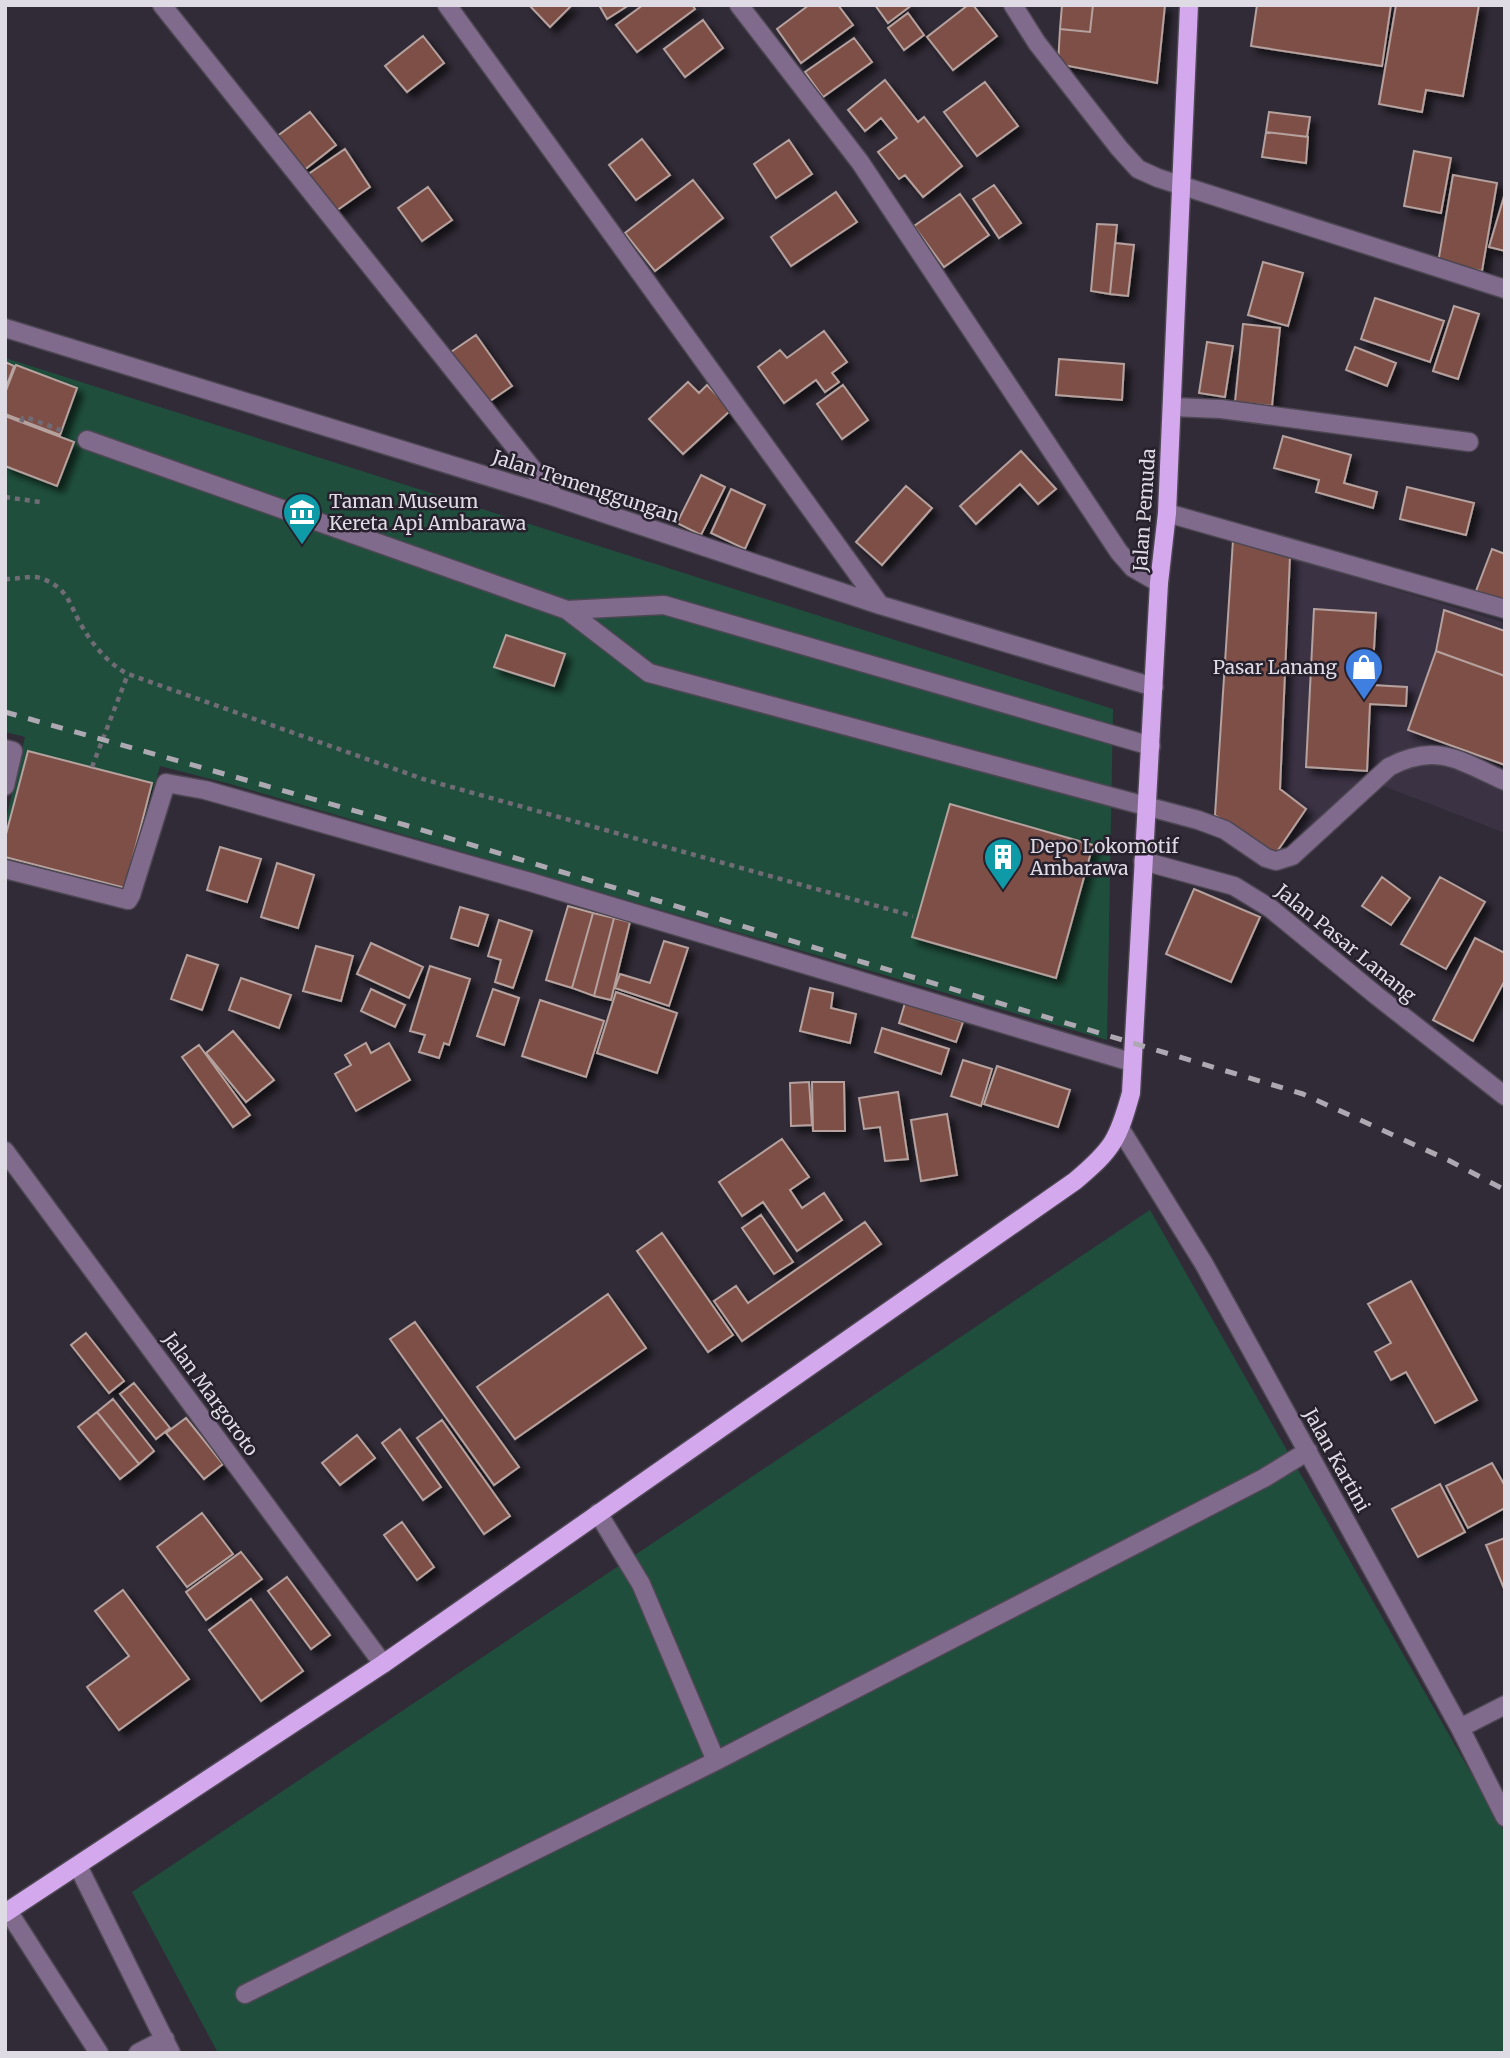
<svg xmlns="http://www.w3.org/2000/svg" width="1510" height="2058" viewBox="0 0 1510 2058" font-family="Merriweather,serif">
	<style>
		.built { fill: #3b3244 }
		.green { fill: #1f4f3c }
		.building { fill: #7e4f47; stroke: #b5a19e; stroke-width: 2; filter: url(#shadow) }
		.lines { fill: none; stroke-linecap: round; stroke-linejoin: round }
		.minor-casing { stroke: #4d4753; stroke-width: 21 }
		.major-casing { stroke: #4d4753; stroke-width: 21 }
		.path { stroke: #716b76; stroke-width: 4.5; stroke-dasharray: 5 5; stroke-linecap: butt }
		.minor { stroke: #816b8d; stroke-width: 18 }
		.major { stroke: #d4a8ed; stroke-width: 18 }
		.rail { stroke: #ada8b2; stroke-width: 5; stroke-dasharray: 12 12; stroke-linecap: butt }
		.labels { text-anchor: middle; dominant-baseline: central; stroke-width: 5; stroke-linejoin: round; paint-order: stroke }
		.street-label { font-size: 19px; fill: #dfdbe4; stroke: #27212d }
		.poi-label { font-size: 19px; fill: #dfdbe4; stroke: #27212d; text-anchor: start }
	</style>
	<defs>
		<filter id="shadow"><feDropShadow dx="6" dy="6" stdDeviation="3.5" flood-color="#0009"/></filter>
	</defs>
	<rect width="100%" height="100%" fill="#312b37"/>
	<path class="built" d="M1233,540L1505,623V833L1363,778L1285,852L1274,856L1215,815Z"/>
	<path class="green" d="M5,358L1113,709L1107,1040L230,784L160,766L126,893L5,860V824L25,737L5,732Z
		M1150,1210L1505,1833V2053H218L132,1892Z"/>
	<path class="building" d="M529,5H572L550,27Z
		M599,5H629L607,19Z
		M643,5H692L695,9L637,52L616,25Z
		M809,5H838L853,25L801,63L777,29Z
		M875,5H912L888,23Z
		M968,5H973L997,36L953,70L927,37Z
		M1062,5H1093L1090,32L1060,29Z
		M1093,5H1165L1157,83L1058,64L1060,29L1090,32Z
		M1257,5H1391L1382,66L1251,46Z
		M1396,5H1479L1463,96L1426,90L1422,112L1379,104Z
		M908,13L924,35L904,50L888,28Z
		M703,20L723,48L685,77L664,49Z
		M423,36L444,63L407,92L385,66Z
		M854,38L872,62L823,97L805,72Z
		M885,80L918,122L924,117L962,166L923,197L905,175L899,179L878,152L897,138L881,118L865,131L848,110Z
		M985,82L1018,126L977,156L944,112Z
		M310,112L336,145L303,171L276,137Z
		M1269,112L1310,117L1307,137L1266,132Z
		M1266,132L1308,137L1306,163L1262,157Z
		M642,139L670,175L636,200L609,165Z
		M789,140L812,174L776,198L754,164Z
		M345,149L370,187L333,213L307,175Z
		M1414,151L1451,158L1441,213L1404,206Z
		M1453,175L1497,183L1482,271L1438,263Z
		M693,180L723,218L655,271L625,233Z
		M994,185L1021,223L999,238L973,199Z
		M428,187L452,220L422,241L398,208Z
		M836,192L857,222L791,266L771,237Z
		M1505,193V251L1489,247Z
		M960,194L989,235L944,267L914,226Z
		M1097,224L1117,225L1110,294L1091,291Z
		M1115,243L1134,245L1128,296L1110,294Z
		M1263,262L1303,273L1288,326L1248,315Z
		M1375,298L1444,321L1430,362L1361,339Z
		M1454,306L1479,314L1458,379L1433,371Z
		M1243,324L1280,328L1272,406L1235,402Z
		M824,331L847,362L832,373L839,382L825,392L816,380L784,403L758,367L780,350L787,358Z
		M476,335L512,386L487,403L451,352Z
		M1207,342L1233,346L1225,397L1199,393Z
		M1355,347L1396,363L1387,386L1346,370Z
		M1059,359L1124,364L1122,400L1056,395Z
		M5,362L14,366L5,390Z
		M16,365L77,388L60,435L5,414V393Z
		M688,382L699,393L707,385L731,410L683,454L649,419Z
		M843,385L868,420L842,439L817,404Z
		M5,416L74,442L57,486L5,466Z
		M1283,436L1351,455L1344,483L1377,492L1373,508L1316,492L1319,480L1274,468Z
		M1021,451L1056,489L1038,504L1020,484L976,524L960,506Z
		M701,475L725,487L701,535L677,523Z
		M906,486L932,508L882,565L856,542Z
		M1407,487L1474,503L1466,535L1400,519Z
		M731,489L765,505L745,549L711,533Z
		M1233,540L1290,556L1280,789L1306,809L1274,856L1215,815Z
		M1492,549L1505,554V602L1476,591Z
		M1314,609L1376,613L1372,685L1407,687L1406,706L1370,704L1367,771L1306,767Z
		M1444,610L1505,631V676L1436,651Z
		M506,635L565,654L554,686L494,667Z
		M1436,651L1505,676V765L1408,730Z
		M28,751L152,783L125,888L5,857V838Z
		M950,804L1093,845L1056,978L912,937Z
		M220,847L261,859L247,902L207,890Z
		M277,863L314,875L298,928L261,917Z
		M1382,877L1410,898L1391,925L1362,906Z
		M1440,877L1485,902L1446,969L1401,944Z
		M1194,889L1260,917L1231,982L1166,954Z
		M568,906L593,913L572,988L546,980Z
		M460,907L488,915L478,946L451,938Z
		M593,913L614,918L594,996L572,988Z
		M614,918L630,922L611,1000L594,996Z
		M499,920L532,931L513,988L495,982L501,960L488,956Z
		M1475,938L1505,953V980L1473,1041L1433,1020Z
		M664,941L688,948L669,1006L615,988L620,974L650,983Z
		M371,943L423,967L409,998L357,974Z
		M316,946L353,956L341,1001L303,991Z
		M187,955L218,965L202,1010L171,999Z
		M430,966L470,979L449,1045L444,1043L439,1058L419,1052L425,1035L410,1031Z
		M241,978L291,995L279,1028L229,1010Z
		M810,988L833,993L831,1008L856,1014L850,1043L800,1031Z
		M371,989L405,1005L395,1027L361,1011Z
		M493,989L519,998L504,1045L477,1036Z
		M616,992L677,1013L657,1073L597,1053Z
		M540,1000L604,1021L586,1077L522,1056Z
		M905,1003L963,1022L956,1042L899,1023Z
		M882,1028L949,1049L941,1074L875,1052Z
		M233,1031L274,1080L246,1102L206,1053Z
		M366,1043L371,1053L389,1043L410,1080L356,1111L335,1074L351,1065L345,1055Z
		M199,1045L250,1115L233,1127L182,1057Z
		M963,1060L992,1069L981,1106L951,1096Z
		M997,1066L1070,1090L1058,1127L984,1104Z
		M809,1082L812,1125L791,1126L790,1083Z
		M812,1082H844L845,1131H813Z
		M898,1092L908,1159L885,1161L880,1127L864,1129L859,1098Z
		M947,1114L957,1175L921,1181L911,1120Z
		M782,1139L809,1177L790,1190L802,1208L824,1193L842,1220L797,1251L763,1202L742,1216L719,1182Z
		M761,1215L793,1262L774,1274L742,1228Z
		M865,1222L881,1244L742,1341L714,1301L736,1286L748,1303Z
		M662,1233L733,1335L708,1352L637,1251Z
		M1411,1281L1477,1400L1435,1423L1406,1372L1391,1380L1375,1352L1391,1343L1368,1304Z
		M608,1294L646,1348L515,1439L477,1387Z
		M415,1322L519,1467L494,1485L390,1339Z
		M86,1333L124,1381L109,1393L71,1345Z
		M134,1383L170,1428L156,1439L120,1394Z
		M113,1399L154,1451L139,1464L97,1412Z
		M97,1412L139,1464L120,1479L78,1427Z
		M186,1418L223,1464L204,1479L166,1433Z
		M442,1420L510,1516L484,1534L417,1438Z
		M400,1429L441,1487L423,1500L382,1443Z
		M357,1435L375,1458L340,1485L322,1463Z
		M1492,1463L1505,1486V1508L1468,1528L1446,1486Z
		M1440,1484L1465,1532L1418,1557L1392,1509Z
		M202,1513L233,1554L187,1587L157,1547Z
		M402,1522L434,1567L417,1580L384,1535Z
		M1505,1538V1591L1486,1545Z
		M241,1552L262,1579L206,1620L186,1592Z
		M287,1577L330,1635L311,1649L268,1591Z
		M123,1590L189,1679L119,1730L87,1687L129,1656L95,1611Z
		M251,1599L303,1671L261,1701L209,1630Z"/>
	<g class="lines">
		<defs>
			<path id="minor" d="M162,5L555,497
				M447,5L880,605
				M739,5L860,162L1119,552L1133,568L1159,583
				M1013,5L1037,43L1119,148L1138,169L1158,178L1505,289
				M5,328L555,497L880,605L1154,687
				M1172,407L1221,409L1469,442
				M87,440L567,610L649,673L1198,820L1225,830L1266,858L1276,861L1292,856L1389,767C1437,742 1460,761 1505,781
				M1167,513L1505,609
				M567,610L664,605L1151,746
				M5,749L13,751L5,786
				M1143,861L1234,886L1270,908L1377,996L1505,1096
				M5,869L128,900L131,895L166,783L205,790L530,882L1131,1062
				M1121,1130L1204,1264L1460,1728L1505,1817
				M5,1151L383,1664
				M598,1513L641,1584L716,1761
				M1460,1728L1505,1705
				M78,1866L171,2053
				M8,1911L99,2053
				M245,1994L716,1761L1264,1478L1308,1451
				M138,2053L165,2039"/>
			<path id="major" d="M5,1913L383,1664L1075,1181C1113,1149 1118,1140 1131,1093L1159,583L1167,513L1189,5"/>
		</defs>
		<use href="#minor" class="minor-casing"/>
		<use href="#major" class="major-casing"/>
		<path class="path" d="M21,422L23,418H28L63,431
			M5,497L40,502
			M5,579C17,580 31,574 43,579C68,589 69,603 80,623C92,644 107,663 128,674L423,779L913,916
			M92,767L128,674"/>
		<use href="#minor" class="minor"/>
		<use href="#major" class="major"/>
		<path class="rail" d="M5,712L405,825L1303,1094L1448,1160L1505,1190"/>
	</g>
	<defs>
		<symbol id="museum-pin" viewBox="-11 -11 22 30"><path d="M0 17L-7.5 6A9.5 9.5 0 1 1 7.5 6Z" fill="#0f9aa8" stroke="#27212d"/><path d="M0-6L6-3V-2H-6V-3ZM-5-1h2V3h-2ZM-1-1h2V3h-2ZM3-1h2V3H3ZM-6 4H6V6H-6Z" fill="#fff"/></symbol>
		<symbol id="shop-pin" viewBox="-11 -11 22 30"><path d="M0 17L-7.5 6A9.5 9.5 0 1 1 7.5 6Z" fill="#3f7fe0" stroke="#27212d"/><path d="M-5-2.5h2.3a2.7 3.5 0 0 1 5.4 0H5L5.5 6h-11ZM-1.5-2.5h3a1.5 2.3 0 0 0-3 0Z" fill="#fff"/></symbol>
		<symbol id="building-pin" viewBox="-11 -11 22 30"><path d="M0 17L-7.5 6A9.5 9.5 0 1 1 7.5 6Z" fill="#0f9aa8" stroke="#27212d"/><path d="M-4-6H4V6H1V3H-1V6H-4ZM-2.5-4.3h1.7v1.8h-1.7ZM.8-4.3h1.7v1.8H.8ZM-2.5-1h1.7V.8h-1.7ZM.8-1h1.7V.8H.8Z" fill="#fff"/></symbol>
	</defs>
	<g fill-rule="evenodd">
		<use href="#museum-pin" x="280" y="490" width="44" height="60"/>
		<use href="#shop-pin" x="1342" y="645" width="44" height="60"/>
		<use href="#building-pin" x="981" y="835" width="44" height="60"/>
	</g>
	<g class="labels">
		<g class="street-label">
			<text transform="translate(586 486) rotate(18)">Jalan Temenggungan</text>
			<text transform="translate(1144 510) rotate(-86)">Jalan Pemuda</text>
			<text transform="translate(1346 943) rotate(39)">Jalan Pasar Lanang</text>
			<text transform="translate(211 1394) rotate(54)">Jalan Margoroto</text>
			<text transform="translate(1337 1460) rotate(61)">Jalan Kartini</text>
		</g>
		<g class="poi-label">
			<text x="329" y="501">Taman Museum<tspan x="329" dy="22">Kereta Api Ambarawa</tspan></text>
			<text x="1337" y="667" text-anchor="end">Pasar Lanang</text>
			<text x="1030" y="846">Depo Lokomotif<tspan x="1030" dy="22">Ambarawa</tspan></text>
		</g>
	</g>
	<rect width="1510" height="2058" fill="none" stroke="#dfdbe4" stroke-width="14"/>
</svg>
